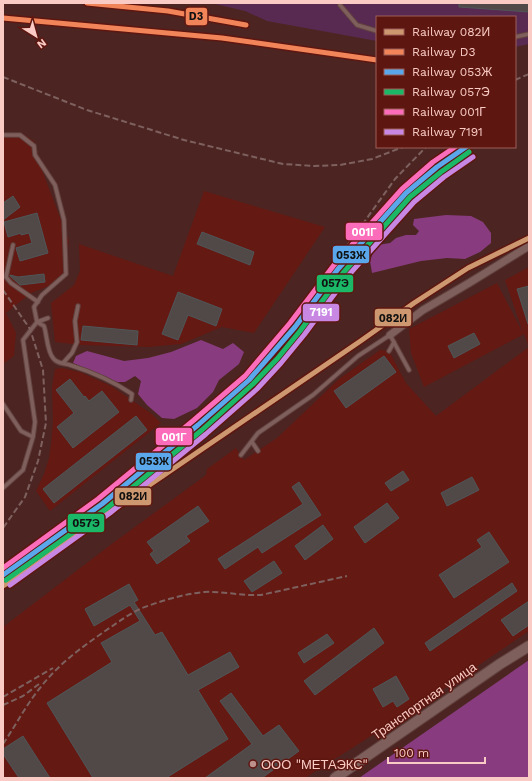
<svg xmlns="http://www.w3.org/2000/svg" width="532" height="781" viewBox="0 0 532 781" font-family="'Work Sans',sans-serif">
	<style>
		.built { fill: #641913 }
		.green { fill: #582a51 }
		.forest { fill: #883c7f }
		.building { fill: #514948; stroke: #505658 }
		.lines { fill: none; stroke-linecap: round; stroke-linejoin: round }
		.lane-casing { stroke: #62423f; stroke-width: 5.5 }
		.street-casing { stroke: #62423f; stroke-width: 9 }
		.secondary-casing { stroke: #62423f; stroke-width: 12 }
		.lane { stroke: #7e5f5b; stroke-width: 3.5 }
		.street { stroke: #7e5f5b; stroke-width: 7 }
		.secondary { stroke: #7e5f5b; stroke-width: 10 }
		.rail { stroke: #7e615e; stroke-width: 2; stroke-dasharray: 6 3; stroke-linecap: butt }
		.rail-1-casing { stroke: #5e1610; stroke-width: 8 }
		.rail-2-casing { stroke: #5e1610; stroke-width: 8 }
		.rail-3-casing { stroke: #5e1610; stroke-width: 8 }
		.rail-4-casing { stroke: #5e1610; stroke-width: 8 }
		.rail-5-casing { stroke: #5e1610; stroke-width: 8 }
		.rail-6-casing { stroke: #5e1610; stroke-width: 8 }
		.rail-1 { stroke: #cd976f; stroke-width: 5 }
		.rail-2 { stroke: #f28459; stroke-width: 5 }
		.rail-3 { stroke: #5aa8eb; stroke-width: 5 }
		.rail-4 { stroke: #1ab867; stroke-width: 5 }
		.rail-5 { stroke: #fb6dba; stroke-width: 5 }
		.rail-6 { stroke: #c787e3; stroke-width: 5 }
		.poi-dot { fill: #bc918b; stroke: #5e1610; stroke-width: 1.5 }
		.labels { text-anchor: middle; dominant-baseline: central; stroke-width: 3; stroke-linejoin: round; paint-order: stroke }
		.street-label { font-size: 13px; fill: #f9cbc4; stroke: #5e1610 }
		.poi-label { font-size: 13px; fill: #f9cbc4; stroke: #5e1610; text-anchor: start }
		.line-badge { stroke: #5e1610; stroke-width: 1.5 }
		.badge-label { font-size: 11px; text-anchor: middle; font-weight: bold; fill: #fff }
		.pale-badge-label { font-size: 11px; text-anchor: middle; font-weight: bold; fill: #111 }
	</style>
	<rect width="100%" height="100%" fill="#4c2522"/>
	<path class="built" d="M3,133H22L35,142L37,157L69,241L63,277L49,286L31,293L6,313L16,333L14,356L3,364Z
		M204,191L325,227L254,333L222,327L181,344L149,347L80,345L55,342L51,303L74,285L80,271L79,244L173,276Z
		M529,267V631L426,701L305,778H3V627L109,546L206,475L207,469L236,448L244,460L277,438L339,379L380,350L389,351L406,383L436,416L529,347L524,334L424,387L411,353L409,329L497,283L523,333L505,280Z
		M62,368L80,372L111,386L152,414L161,423L50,511L36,491L44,474L49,458L51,444L53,421L52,387L55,369Z"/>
	<path class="green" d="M211,3H529V44L515,47V17H377V41L267,21L245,11Z"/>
	<path class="forest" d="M446,215L471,216L483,222L491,233V243L480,252L465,259L447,258L421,261L372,273L370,261L374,250L378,245L390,243L396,238L406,235H416L419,231L413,225L414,219Z
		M201,340L223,349L233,343L244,352L239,364L219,380L213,392L197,408L174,419L162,418L147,405L138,394L141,381L135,376L125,382H117L73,363L76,356L87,351L124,361L148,358L171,352Z
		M529,660V778H359Z"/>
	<path class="building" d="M459,3H529V12L459,7Z
		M13,196L20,207L3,220V203Z
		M37,213L48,253L20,261L16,248L32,243L29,233L21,235V233L8,237L4,222Z
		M202,232L254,252L250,265L197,244Z
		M44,274L45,282L20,285L10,276V275L18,277Z
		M529,286V324H528L517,289Z
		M178,292L222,309L216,326L188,315L178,340L162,334Z
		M83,326L138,331L137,345L81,340Z
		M474,333L480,344L454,358L448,346Z
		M384,356L396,372L346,408L334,391Z
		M70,379L84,397L85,396L89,401L102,391L119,412L73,448L57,427L74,413L56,390Z
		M136,416L147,430L54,503L43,489Z
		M403,471L409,480L391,491L385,483Z
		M472,477L479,490L447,506L441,493Z
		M299,482L321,515L262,553L258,547L225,569L218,559L303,504L292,487Z
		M387,503L399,518L365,543L354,527Z
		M198,506L209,521L186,536L190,541L157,564L150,554L154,551L147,542Z
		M323,525L333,539L305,560L295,546Z
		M489,532L509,562L454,598L439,575L482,547L477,540Z
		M274,561L282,573L252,592L244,581Z
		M512,583L517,591L430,651L425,643Z
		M129,584L138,600L134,602L155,635L162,632L188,675L230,652L239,667L198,690L228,739L166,778H93L47,703L112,662L101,643L140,621L130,605L94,626L85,609Z
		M529,601V625L513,636L501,620Z
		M374,628L384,643L315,695L304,681Z
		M327,634L334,643L304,663L298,653Z
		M396,676L409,699L397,707L393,701L383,707L373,689Z
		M231,693L263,736L279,725L299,751L262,778H205L252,744L220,701Z
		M23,736L50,778H19L3,754V749Z"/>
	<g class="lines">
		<defs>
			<path id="lane" d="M340,5L357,25L377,31
				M515,37L529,34
				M3,135H20L34,146L35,155L55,185L64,220L66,274L42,295L34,307L37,322L23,340L35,422L33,437L23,470L3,488
				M13,245L6,277L11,283L38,302
				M37,322L44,326C47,335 47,351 53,358C57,364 64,363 70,365C92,372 113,381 132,394L131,400
				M37,322L48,318
				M389,351L394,342
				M63,363L72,353L77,342L75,321L78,306
				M3,404L21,431L33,437
				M252,442L258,451
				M241,455L258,433L313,395L358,356L390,335L409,370"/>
			<path id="street" d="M390,335L423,310L469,283L529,246"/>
			<path id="secondary" d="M335,778L500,664L529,646"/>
		</defs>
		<use href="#lane" class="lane-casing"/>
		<use href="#street" class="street-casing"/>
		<use href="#secondary" class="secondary-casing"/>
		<use href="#lane" class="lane"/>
		<use href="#street" class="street"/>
		<use href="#secondary" class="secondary"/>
		<path class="rail" d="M3,77L87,110L184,140L283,164L314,166L340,165L372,159L403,147
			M515,80L529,74
			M3,290L30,329L43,370L46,423L38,461L25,497L3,528
			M222,400L268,352L291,324L395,179L426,147
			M3,697L53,668
			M3,705L23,696L39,684
			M3,744C16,725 26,705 40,688C59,663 86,644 111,627C121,620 131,613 142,608C161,601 183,594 204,592C223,591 242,596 261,595L347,576"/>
		<defs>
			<path id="rail-1" d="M3,586L30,569L85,529L362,340L414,303L468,268L529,238"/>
			<path id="rail-2" d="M87,3L168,11L246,25
				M3,18L222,38L377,60"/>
			<path id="rail-3" d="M3,575L102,504L198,425L249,380L295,327L338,269L406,193L437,167L466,147"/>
			<path id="rail-4" d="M6,580L106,509L202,430L253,384L277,359L300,331L343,273L410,197L441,172L469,152"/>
			<path id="rail-5" d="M3,568L98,499L194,420L245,376L290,323L334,265L402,189L433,162L455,147"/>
			<path id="rail-6" d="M10,585L110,513L206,434L257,389L281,363L304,335L347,277L414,202L444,177L473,157"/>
		</defs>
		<use href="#rail-1" class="rail-1-casing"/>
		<use href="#rail-2" class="rail-2-casing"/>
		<use href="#rail-3" class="rail-3-casing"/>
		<use href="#rail-4" class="rail-4-casing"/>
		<use href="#rail-5" class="rail-5-casing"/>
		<use href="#rail-6" class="rail-6-casing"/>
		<use href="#rail-1" class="rail-1"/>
		<use href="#rail-2" class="rail-2"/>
		<use href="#rail-3" class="rail-3"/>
		<use href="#rail-4" class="rail-4"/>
		<use href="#rail-5" class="rail-5"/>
		<use href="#rail-6" class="rail-6"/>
	</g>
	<circle class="poi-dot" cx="253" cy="764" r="4"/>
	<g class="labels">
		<g class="street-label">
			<text transform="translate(424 701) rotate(-35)">Транспортная улица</text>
		</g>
		<g class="poi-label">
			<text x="261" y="764">ООО "МЕТАЭКС"</text>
		</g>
	</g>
	<g class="line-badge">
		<rect x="185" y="7" width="23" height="19" rx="4" fill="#f28459"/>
		<rect x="345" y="222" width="38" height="19" rx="4" fill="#fb6dba"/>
		<rect x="332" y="245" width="38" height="19" rx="4" fill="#5aa8eb"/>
		<rect x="316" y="274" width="38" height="19" rx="4" fill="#1ab867"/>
		<rect x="302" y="303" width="38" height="19" rx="4" fill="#c787e3"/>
		<rect x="374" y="308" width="38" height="19" rx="4" fill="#cd976f"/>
		<rect x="155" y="427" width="38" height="19" rx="4" fill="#fb6dba"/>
		<rect x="135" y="452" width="37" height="19" rx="4" fill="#5aa8eb"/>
		<rect x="114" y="487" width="38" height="19" rx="4" fill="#cd976f"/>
		<rect x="67" y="513" width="38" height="20" rx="4" fill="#1ab867"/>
	</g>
	<g class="badge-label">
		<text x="364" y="236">001Г</text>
		<text x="321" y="316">7191</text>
		<text x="174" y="441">001Г</text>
	</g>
	<g class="pale-badge-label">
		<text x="196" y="20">D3</text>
		<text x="351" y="259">053Ж</text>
		<text x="335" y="287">057Э</text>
		<text x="393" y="322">082И</text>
		<text x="154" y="465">053Ж</text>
		<text x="133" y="500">082И</text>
		<text x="86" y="527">057Э</text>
	</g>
	<rect width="532" height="781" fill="none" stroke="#f9cbc4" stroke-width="8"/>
	<rect x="376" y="16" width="140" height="132" fill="#5e1610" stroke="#9c5e58"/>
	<rect x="384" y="29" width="20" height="6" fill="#cd976f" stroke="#9c5e58"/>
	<text x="412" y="36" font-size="12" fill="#f9cbc4">Railway 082И</text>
	<rect x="384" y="49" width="20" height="6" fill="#f28459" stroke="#9c5e58"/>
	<text x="412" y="56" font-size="12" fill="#f9cbc4">Railway D3</text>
	<rect x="384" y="69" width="20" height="6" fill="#5aa8eb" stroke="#9c5e58"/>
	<text x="412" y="76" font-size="12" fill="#f9cbc4">Railway 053Ж</text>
	<rect x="384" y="89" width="20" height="6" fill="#1ab867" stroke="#9c5e58"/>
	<text x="412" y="96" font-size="12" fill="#f9cbc4">Railway 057Э</text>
	<rect x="384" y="109" width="20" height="6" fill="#fb6dba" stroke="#9c5e58"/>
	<text x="412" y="116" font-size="12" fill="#f9cbc4">Railway 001Г</text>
	<rect x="384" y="129" width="20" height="6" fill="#c787e3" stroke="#9c5e58"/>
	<text x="412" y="136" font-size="12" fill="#f9cbc4">Railway 7191</text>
	<g transform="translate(36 36) rotate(143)" stroke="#5e1610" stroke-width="3" paint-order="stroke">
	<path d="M0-3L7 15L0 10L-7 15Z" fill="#f9cbc4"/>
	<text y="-6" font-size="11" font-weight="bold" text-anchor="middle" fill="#f9cbc4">N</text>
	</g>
	<path d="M388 757v6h97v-6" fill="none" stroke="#f9cbc4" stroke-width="2"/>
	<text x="394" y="757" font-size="12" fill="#f9cbc4" stroke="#5e1610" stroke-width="3" paint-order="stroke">100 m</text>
</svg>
